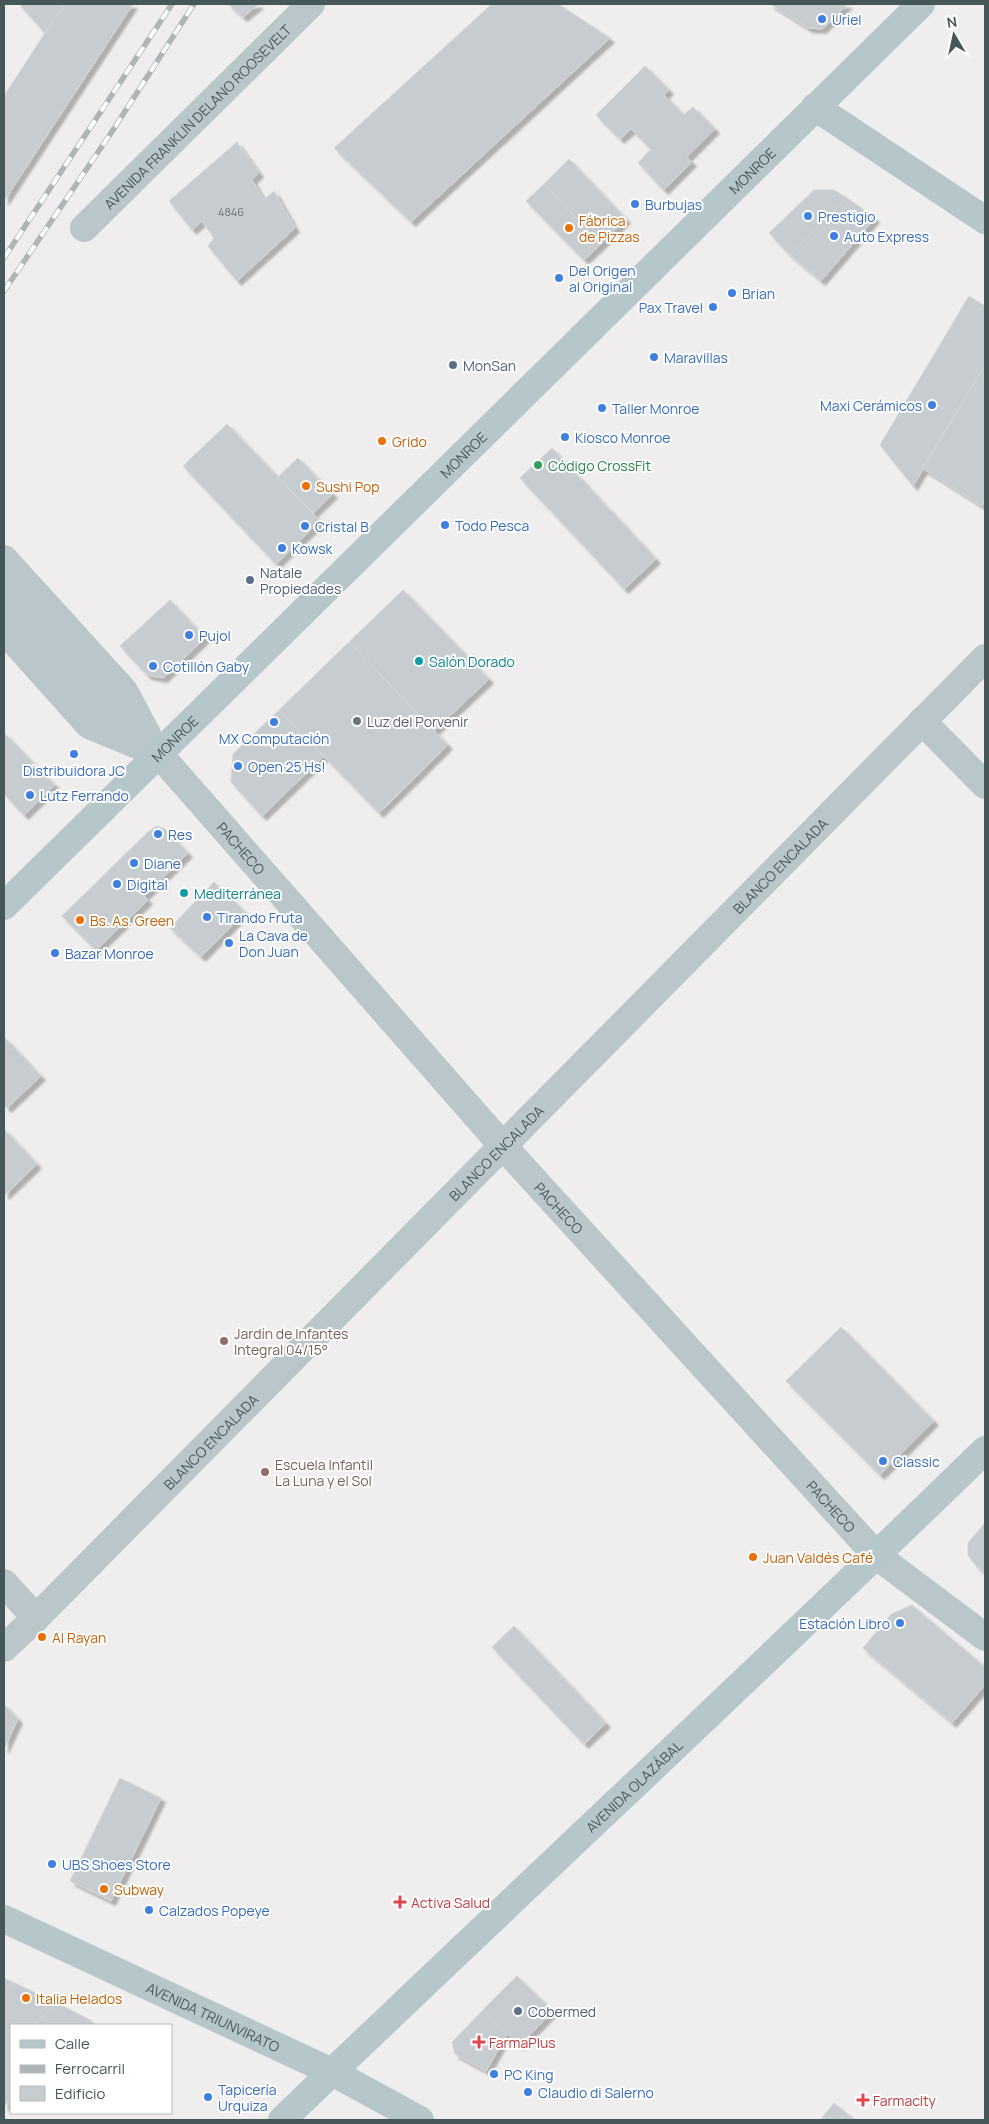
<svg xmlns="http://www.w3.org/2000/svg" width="989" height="2124" viewBox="0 0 989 2124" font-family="Manrope,sans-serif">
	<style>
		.building { fill: #c7ccd0; stroke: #d1d6d9; filter: url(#shadow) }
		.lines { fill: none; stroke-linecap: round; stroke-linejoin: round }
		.street { stroke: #b9c7ca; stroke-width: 28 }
		.secondary { stroke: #b6c7cc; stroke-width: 28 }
		.rail-casing { stroke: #afb5b7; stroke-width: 5.5 }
		.rail { stroke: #fff; stroke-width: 4; stroke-dasharray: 11; stroke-linecap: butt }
		.shop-dot { fill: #3f7fe0; stroke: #fff; stroke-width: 2 }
		.food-dot { fill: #e8710a; stroke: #fff; stroke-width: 2 }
		.service-dot { fill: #5c6f8a; stroke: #fff; stroke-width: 2 }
		.leisure-dot { fill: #2e9e5b; stroke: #fff; stroke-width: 2 }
		.culture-dot { fill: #0f9aa8; stroke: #fff; stroke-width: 2 }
		.worship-dot { fill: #6b7280; stroke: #fff; stroke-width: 2 }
		.education-dot { fill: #8d6e63; stroke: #fff; stroke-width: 2 }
		.health-dot { fill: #e0444e; stroke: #fff; stroke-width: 2 }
		.labels { text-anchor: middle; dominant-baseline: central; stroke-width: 4; stroke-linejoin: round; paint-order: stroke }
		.number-label { font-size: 11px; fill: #667478 }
		.shop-label { font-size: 14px; fill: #366cbe; stroke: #fff; text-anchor: start }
		.street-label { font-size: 14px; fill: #46575a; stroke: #fff }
		.food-label { font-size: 14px; fill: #c56008; stroke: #fff; text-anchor: start }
		.service-label { font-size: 14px; fill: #4e5e75; stroke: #fff; text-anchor: start }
		.leisure-label { font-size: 14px; fill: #27864d; stroke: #fff; text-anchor: start }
		.culture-label { font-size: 14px; fill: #0d838f; stroke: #fff; text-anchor: start }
		.worship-label { font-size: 14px; fill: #5b616d; stroke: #fff; text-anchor: start }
		.education-label { font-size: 14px; fill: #785e54; stroke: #fff; text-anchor: start }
		.health-label { font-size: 14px; fill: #be3a42; stroke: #fff; text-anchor: start }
	</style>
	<defs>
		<filter id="shadow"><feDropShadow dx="4.5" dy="4.5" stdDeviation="1" flood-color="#0004"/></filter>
	</defs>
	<rect width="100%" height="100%" fill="#f0edee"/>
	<path class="building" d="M19,4H64L45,33Z
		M64,4H133L4,201V96Z
		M228,4H259L243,17Z
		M492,4H558L610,38L411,222L334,148Z
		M770,4H848L822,29L808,28Z
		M645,66L669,90L664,95L684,115L693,107L715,129L687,157L692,162L664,190L638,163L651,149L631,129L620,139L596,115Z
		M237,142L259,173L252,180L264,200L274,191L295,228L237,281L208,246L214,238L202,221L192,230L169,201Z
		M569,159L626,219L601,244L544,184Z
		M544,184L601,244L584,260L526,201Z
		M814,190H834L847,198L790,255L769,233Z
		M847,198L875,218L821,281L790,255Z
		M969,296L985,306V365L913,486L880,445Z
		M985,365V501L982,506L922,468Z
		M227,424L320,521L276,564L183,466Z
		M552,448L656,559L624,589L520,478Z
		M298,458L333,494L313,513L278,477Z
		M403,590L489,679L434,731L349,642Z
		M170,600L205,638L163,678L147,675L120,646Z
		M349,642L448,745L379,813L279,710Z
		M279,710L324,756L262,816L231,782L233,754Z
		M4,733L55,785L24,815L4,794Z
		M157,826L165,829L188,853L144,896L114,865L148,832Z
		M114,865L148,900L96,950L62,916Z
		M214,882L245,912L201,957L170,928Z
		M4,1037L41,1076L7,1108L4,1105Z
		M4,1129L37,1164L5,1195L4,1194Z
		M841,1327L934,1421L880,1475L786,1381Z
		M985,1523V1573L976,1566L968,1555V1543Z
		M912,1605L985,1667V1685L952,1723L863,1648L891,1614Z
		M514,1626L606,1723L584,1744L492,1647Z
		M4,1704L18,1719L4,1749Z
		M120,1778L161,1798L111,1901L70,1881Z
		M517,1976L553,2011L519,2046L483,2010Z
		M4,1978L13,1982L4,1992Z
		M13,1982L57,2003L33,2025H11V2046L4,2053V1992Z
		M57,2003L92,2021L88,2025H33Z
		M483,2010L507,2034L486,2071L455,2054L452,2042Z
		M11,2046V2099L4,2107V2053Z
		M834,2103L855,2120H820Z"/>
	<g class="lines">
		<g class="street">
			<path id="s1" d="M84,228L311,4"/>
			<path d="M4,559L124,691L147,734"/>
			<path id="s2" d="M4,594L109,709L158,753L502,1145L877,1556L985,1637"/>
			<path d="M4,630L89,725L140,746"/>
			<path d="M922,721L985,785"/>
			<path d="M4,1583L36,1618"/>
			<path id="s3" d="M4,1648L36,1618L985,658"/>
		</g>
		<g class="secondary">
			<path d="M815,107L985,220"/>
			<path id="s4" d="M4,906L921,4"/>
			<path id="s5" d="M4,1919L332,2072L420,2120"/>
			<path id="s6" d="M282,2120C515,1896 753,1676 985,1450"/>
		</g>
		<defs>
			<path id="rail" d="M4,258L172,4
				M4,291L113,130L194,4"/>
		</defs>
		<use href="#rail" class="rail-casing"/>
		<use href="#rail" class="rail"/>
	</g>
	<g class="shop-dot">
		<circle cx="822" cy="19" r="5"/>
		<circle cx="635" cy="204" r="5"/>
		<circle cx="808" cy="216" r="5"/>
		<circle cx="834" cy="236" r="5"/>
		<circle cx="559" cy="278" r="5"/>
		<circle cx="732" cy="293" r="5"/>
		<circle cx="713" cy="307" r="5"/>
		<circle cx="654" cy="357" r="5"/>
		<circle cx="932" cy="405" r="5"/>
		<circle cx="602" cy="408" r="5"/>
		<circle cx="565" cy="437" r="5"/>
		<circle cx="445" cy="525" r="5"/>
		<circle cx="305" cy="526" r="5"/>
		<circle cx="282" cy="548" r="5"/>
		<circle cx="189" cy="635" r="5"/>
		<circle cx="153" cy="666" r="5"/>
		<circle cx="274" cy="722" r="5"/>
		<circle cx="74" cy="754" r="5"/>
		<circle cx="238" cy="766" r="5"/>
		<circle cx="30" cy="795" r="5"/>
		<circle cx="158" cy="834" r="5"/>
		<circle cx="134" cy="863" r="5"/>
		<circle cx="117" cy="884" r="5"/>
		<circle cx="207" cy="917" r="5"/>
		<circle cx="229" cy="943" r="5"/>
		<circle cx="55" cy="953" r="5"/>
		<circle cx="883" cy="1461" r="5"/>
		<circle cx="900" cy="1623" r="5"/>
		<circle cx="52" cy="1864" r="5"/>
		<circle cx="149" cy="1910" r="5"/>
		<circle cx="494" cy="2074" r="5"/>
		<circle cx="528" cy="2092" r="5"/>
		<circle cx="208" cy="2097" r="5"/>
	</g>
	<g class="food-dot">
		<circle cx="569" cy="228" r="5"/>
		<circle cx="382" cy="441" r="5"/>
		<circle cx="306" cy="486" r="5"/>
		<circle cx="80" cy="920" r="5"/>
		<circle cx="753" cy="1557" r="5"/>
		<circle cx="42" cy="1637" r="5"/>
		<circle cx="104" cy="1889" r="5"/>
		<circle cx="26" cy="1998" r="5"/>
	</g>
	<g class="service-dot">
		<circle cx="453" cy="365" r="5"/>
		<circle cx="250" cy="580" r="5"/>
		<circle cx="518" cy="2011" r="5"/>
	</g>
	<circle class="leisure-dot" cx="538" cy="465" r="5"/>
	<g class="culture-dot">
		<circle cx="419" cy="661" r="5"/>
		<circle cx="184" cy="893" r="5"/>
	</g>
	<circle class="worship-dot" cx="357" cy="721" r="5"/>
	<g class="education-dot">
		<circle cx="224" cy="1341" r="5"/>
		<circle cx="265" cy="1472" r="5"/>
	</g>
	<g class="health-dot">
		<path d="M397.5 1894.5h5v5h5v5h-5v5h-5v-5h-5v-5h5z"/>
		<path d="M476.5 2034.5h5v5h5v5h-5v5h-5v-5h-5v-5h5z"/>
		<path d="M860.5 2092.5h5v5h5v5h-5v5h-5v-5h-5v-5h5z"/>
	</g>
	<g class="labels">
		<g class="number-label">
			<text x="231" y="211">4846</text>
		</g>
		<g class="shop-label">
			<text x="832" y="19">Uriel</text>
			<text x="645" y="204">Burbujas</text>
			<text x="818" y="216">Prestigio</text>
			<text x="844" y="236">Auto Express</text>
			<text x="569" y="270">Del Origen<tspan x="569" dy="16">al Original</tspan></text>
			<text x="742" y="293">Brian</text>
			<text x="703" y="307" text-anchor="end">Pax Travel</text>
			<text x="664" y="357">Maravillas</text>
			<text x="922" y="405" text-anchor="end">Maxi Cerámicos</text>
			<text x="612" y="408">Taller Monroe</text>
			<text x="575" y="437">Kiosco Monroe</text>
			<text x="455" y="525">Todo Pesca</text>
			<text x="315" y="526">Cristal B</text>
			<text x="292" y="548">Kowsk</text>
			<text x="199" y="635">Pujol</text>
			<text x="163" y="666">Cotillón Gaby</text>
			<text x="274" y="738" text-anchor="middle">MX Computación</text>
			<text x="248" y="766">Open 25 Hs!</text>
			<text x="74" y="770" text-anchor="middle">Distribuidora JC</text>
			<text x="40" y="795">Lutz Ferrando</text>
			<text x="168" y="834">Res</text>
			<text x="144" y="863">Diane</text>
			<text x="127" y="884">Digital</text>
			<text x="217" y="917">Tirando Fruta</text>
			<text x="239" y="935">La Cava de<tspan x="239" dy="16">Don Juan</tspan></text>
			<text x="65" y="953">Bazar Monroe</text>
			<text x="893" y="1461">Classic</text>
			<text x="890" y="1623" text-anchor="end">Estación Libro</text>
			<text x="62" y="1864">UBS Shoes Store</text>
			<text x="159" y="1910">Calzados Popeye</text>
			<text x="504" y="2074">PC King</text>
			<text x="218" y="2089">Tapicería<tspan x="218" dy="16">Urquiza</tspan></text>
			<text x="538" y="2092">Claudio di Salerno</text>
		</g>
		<g class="street-label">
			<text stroke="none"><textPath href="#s1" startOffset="159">AVENIDA FRANKLIN DELANO ROOSEVELT</textPath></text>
			<text stroke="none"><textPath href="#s4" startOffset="1049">MONROE</textPath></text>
			<text stroke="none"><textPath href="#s4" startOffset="644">MONROE</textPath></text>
			<text stroke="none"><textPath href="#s4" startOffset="239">MONROE</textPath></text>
			<text stroke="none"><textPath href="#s2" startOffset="348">PACHECO</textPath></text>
			<text stroke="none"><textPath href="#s3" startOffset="1102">BLANCO ENCALADA</textPath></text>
			<text stroke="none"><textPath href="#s3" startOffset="698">BLANCO ENCALADA</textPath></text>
			<text stroke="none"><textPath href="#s2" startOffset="828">PACHECO</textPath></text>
			<text stroke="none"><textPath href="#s3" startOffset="292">BLANCO ENCALADA</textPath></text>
			<text stroke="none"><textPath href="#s2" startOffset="1232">PACHECO</textPath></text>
			<text stroke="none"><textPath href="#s6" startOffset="485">AVENIDA OLAZÁBAL</textPath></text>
			<text stroke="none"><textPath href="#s5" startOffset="231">AVENIDA TRIUNVIRATO</textPath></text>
		</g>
		<g class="food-label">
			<text x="579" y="220">Fábrica<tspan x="579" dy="16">de Pizzas</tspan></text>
			<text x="392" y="441">Grido</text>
			<text x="316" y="486">Sushi Pop</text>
			<text x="90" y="920">Bs. As. Green</text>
			<text x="763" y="1557">Juan Valdés Café</text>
			<text x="52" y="1637">Al Rayan</text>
			<text x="114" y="1889">Subway</text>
			<text x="36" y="1998">Italia Helados</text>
		</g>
		<g class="service-label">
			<text x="463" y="365">MonSan</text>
			<text x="260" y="572">Natale<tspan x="260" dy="16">Propiedades</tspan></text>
			<text x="528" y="2011">Cobermed</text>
		</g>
		<g class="leisure-label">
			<text x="548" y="465">Código CrossFit</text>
		</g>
		<g class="culture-label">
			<text x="429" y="661">Salón Dorado</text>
			<text x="194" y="893">Mediterránea</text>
		</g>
		<g class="worship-label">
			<text x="367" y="721">Luz del Porvenir</text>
		</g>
		<g class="education-label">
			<text x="234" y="1333">Jardín de Infantes<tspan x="234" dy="16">Integral 04/15°</tspan></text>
			<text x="275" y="1464">Escuela Infantil<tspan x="275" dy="16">La Luna y el Sol</tspan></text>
		</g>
		<g class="health-label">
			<text x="411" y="1902">Activa Salud</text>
			<text x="489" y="2042">FarmaPlus</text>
			<text x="873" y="2100">Farmacity</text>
		</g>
	</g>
	<rect width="989" height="2124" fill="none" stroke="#46575a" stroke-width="10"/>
	<rect x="10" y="2024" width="162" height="90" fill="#ffffff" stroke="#b5bcbd"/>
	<rect x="20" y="2040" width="25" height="8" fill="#b6c7cc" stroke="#b5bcbd"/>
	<text x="55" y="2049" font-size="15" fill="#46575a">Calle</text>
	<rect x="20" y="2065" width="25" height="8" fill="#afb5b7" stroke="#b5bcbd"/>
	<text x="55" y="2074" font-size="15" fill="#46575a">Ferrocarril</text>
	<rect x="20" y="2086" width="25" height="15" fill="#c7ccd0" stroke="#b5bcbd"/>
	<text x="55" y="2099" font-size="15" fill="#46575a">Edificio</text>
	<g transform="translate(954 35) rotate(351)" stroke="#ffffff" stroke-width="4" paint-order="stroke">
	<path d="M0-4L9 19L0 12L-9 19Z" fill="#46575a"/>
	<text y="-8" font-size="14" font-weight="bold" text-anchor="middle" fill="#46575a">N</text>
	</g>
</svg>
